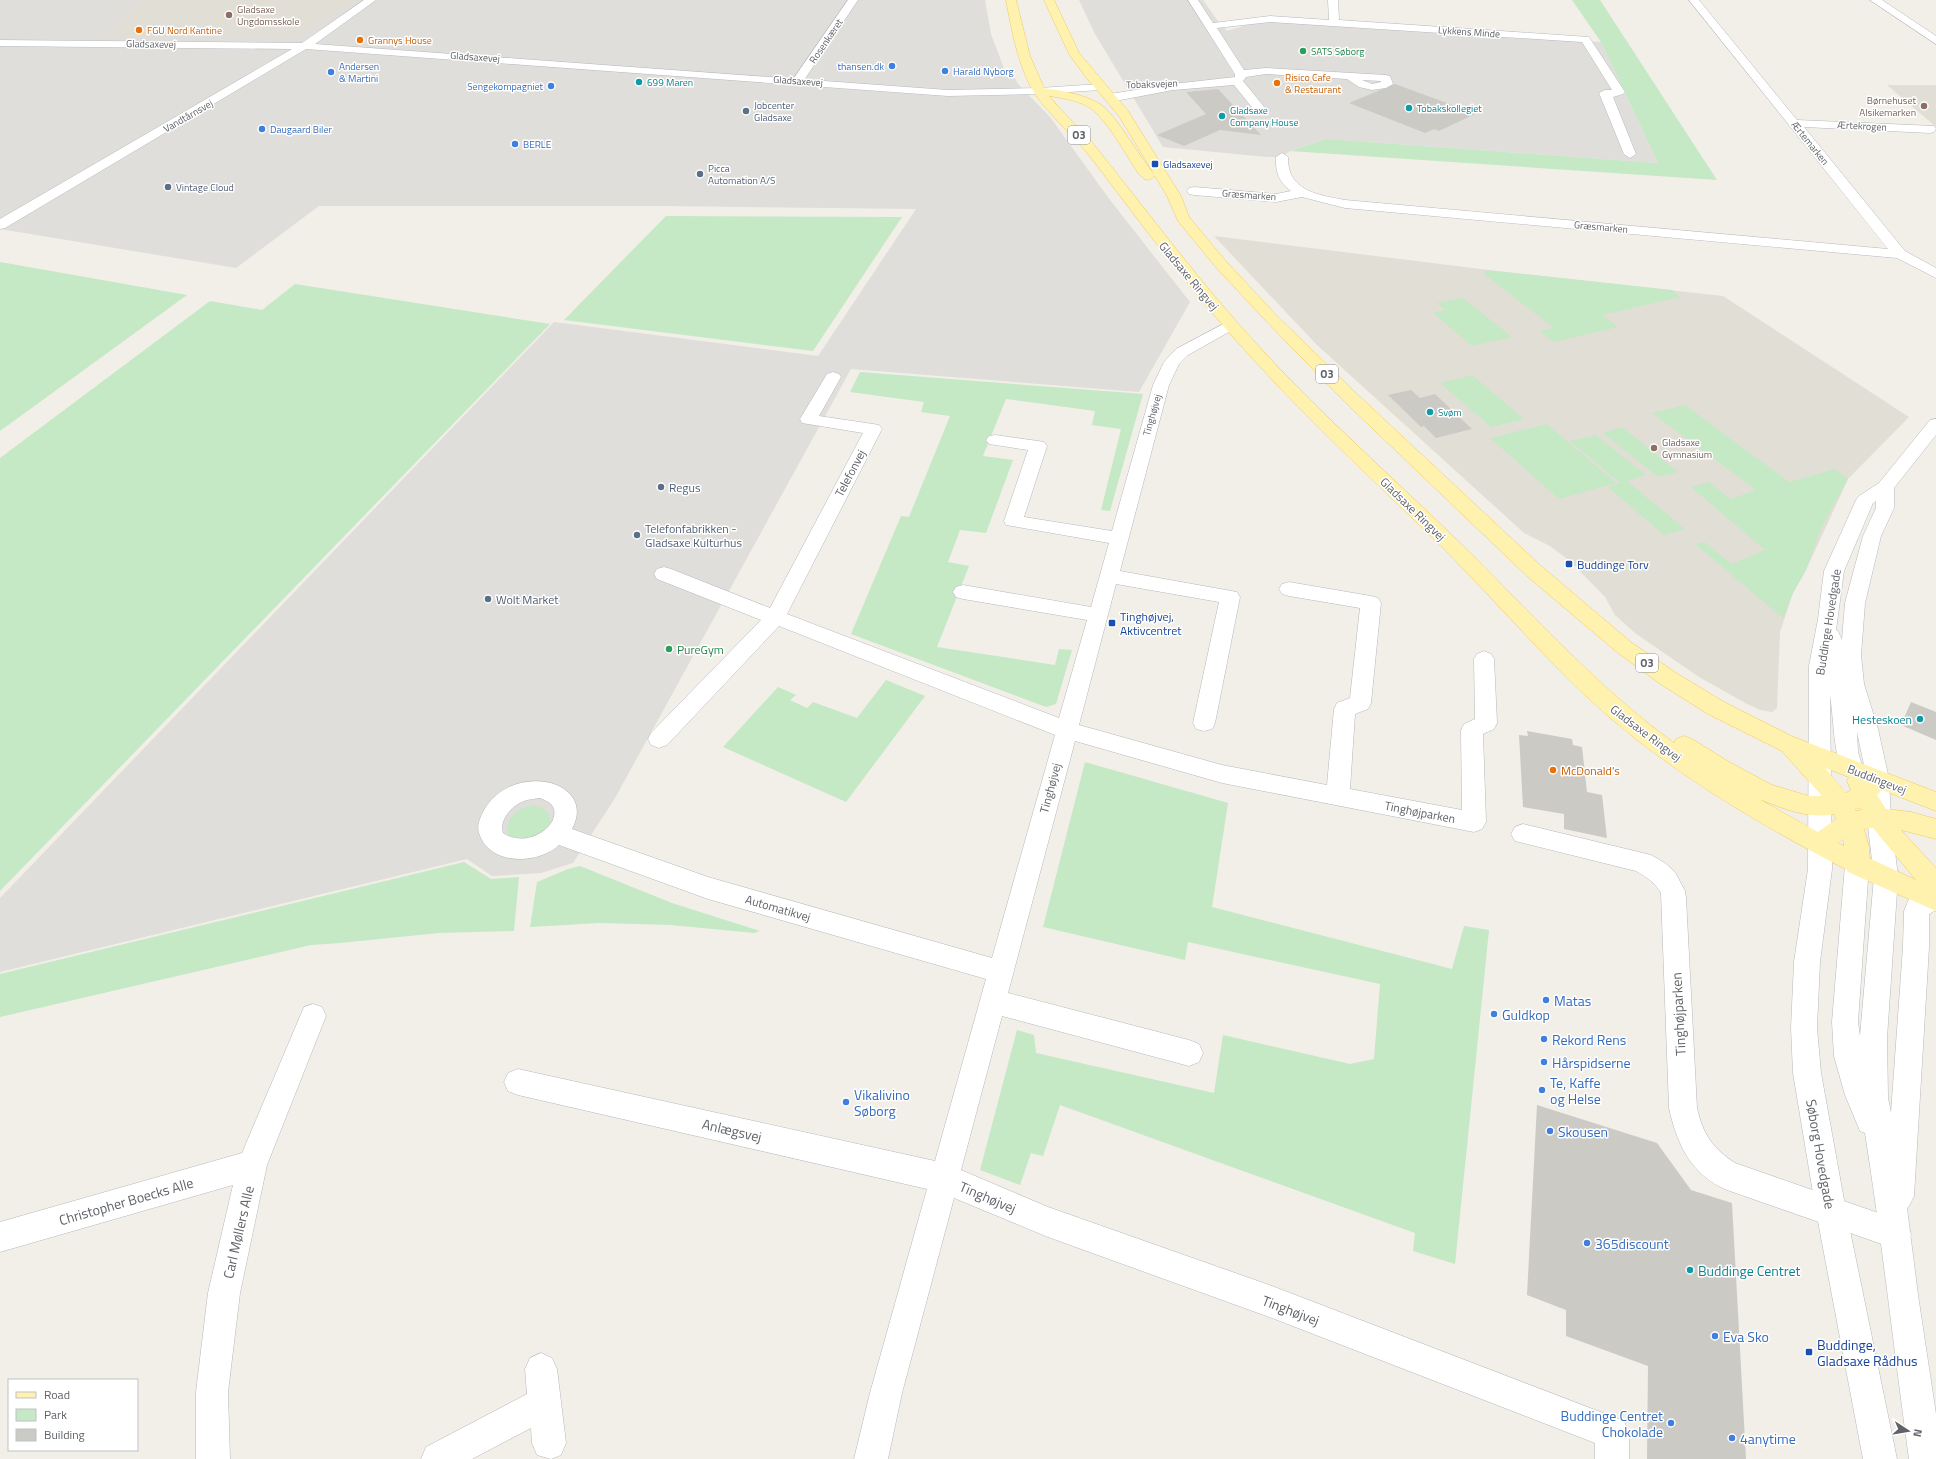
<svg xmlns="http://www.w3.org/2000/svg" width="1936" height="1459" viewBox="0 0 1936 1459" font-family="'Titillium Web',sans-serif">
	<style>
		.industrial { fill: #e0deda }
		.education { fill: #e1ded6 }
		.green { fill: #c5e8c5 }
		.building { fill: #cccac5 }
		.lines { fill: none; stroke-linecap: round; stroke-linejoin: round }
		.street-casing { stroke: #b5b8bc; stroke-width: 1 }
		.secondary-casing { stroke: #b6babf; stroke-width: 1 }
		.primary-casing { stroke: #f2c960; stroke-width: 1 }
		.street { fill: #fff; fill-rule: evenodd }
		.secondary { fill: #fff; fill-rule: evenodd }
		.primary { fill: #fff2af; fill-rule: evenodd }
		.education-dot { fill: #8d6e63; stroke: #fff; stroke-width: 1.5 }
		.food-dot { fill: #e8710a; stroke: #fff; stroke-width: 1.5 }
		.leisure-dot { fill: #2e9e5b; stroke: #fff; stroke-width: 1.5 }
		.shop-dot { fill: #3f7fe0; stroke: #fff; stroke-width: 1.5 }
		.culture-dot { fill: #0f9aa8; stroke: #fff; stroke-width: 1.5 }
		.service-dot { fill: #5c6f8a; stroke: #fff; stroke-width: 1.5 }
		.transit-dot { fill: #1a4fb4; stroke: #fff; stroke-width: 1.5 }
		.labels { text-anchor: middle; dominant-baseline: central; stroke-width: 3; stroke-linejoin: round; paint-order: stroke }
		.far-education-label { font-size: 10px; fill: #785e54; stroke: #fff; text-anchor: start }
		.far-food-label { font-size: 10px; fill: #c56008; stroke: #fff; text-anchor: start }
		.far-street-label { font-size: 10px; fill: #5f6368; stroke: #fff }
		.far-leisure-label { font-size: 10px; fill: #27864d; stroke: #fff; text-anchor: start }
		.far-shop-label { font-size: 10px; fill: #366cbe; stroke: #fff; text-anchor: start }
		.far-culture-label { font-size: 10px; fill: #0d838f; stroke: #fff; text-anchor: start }
		.far-service-label { font-size: 10px; fill: #4e5e75; stroke: #fff; text-anchor: start }
		.far-transit-label { font-size: 10px; fill: #164399; stroke: #fff; text-anchor: start }
		.shield { fill: #fff; stroke: #8f9295; stroke-width: 1 }
		.shield-label { font-size: 11px; font-weight: bold; fill: #5f6368 }
		.street-label { font-size: 12px; fill: #5f6368; stroke: #fff }
		.service-label { font-size: 12px; fill: #4e5e75; stroke: #fff; text-anchor: start }
		.transit-label { font-size: 12px; fill: #164399; stroke: #fff; text-anchor: start }
		.leisure-label { font-size: 12px; fill: #27864d; stroke: #fff; text-anchor: start }
		.culture-label { font-size: 12px; fill: #0d838f; stroke: #fff; text-anchor: end }
		.food-label { font-size: 12px; fill: #c56008; stroke: #fff; text-anchor: start }
		.near-shop-label { font-size: 14px; fill: #366cbe; stroke: #fff; text-anchor: start }
		.near-street-label { font-size: 14px; fill: #5f6368; stroke: #fff }
		.near-culture-label { font-size: 14px; fill: #0d838f; stroke: #fff; text-anchor: start }
		.near-transit-label { font-size: 14px; fill: #164399; stroke: #fff; text-anchor: start }
	</style>
	<rect width="100%" height="100%" fill="#f1efe8"/>
	<path class="industrial" d="M0,0H985L991,34L1005,71L1012,72L1018,84L1050,117L1110,200L1190,302L1139,392L851,369L615,798L573,863L541,873L492,876L467,859L0,972V898L554,322L818,356L916,209L665,206H319L236,268L0,229Z
		M1079,0H1203L1217,20L1227,31L1250,24L1272,22L1601,42L1658,163L1326,139L1290,151L1282,157H1267L1163,147L1095,34Z"/>
	<path class="education" d="M75,0H360L323,19L299,34L286,37L99,36L148,1Z
		M1887,85H1936V127Z
		M1214,236L1497,271L1723,296L1909,417L1848,479L1806,570L1793,593L1780,632L1777,708L1772,712L1760,710L1747,704L1699,677L1635,633L1615,615L1605,597L1570,561L1550,546L1524,533L1317,345Z"/>
	<path class="green" d="M1572,0H1600L1717,180L1290,151L1326,139L1658,163L1601,42Z
		M666,216L902,217L813,351L564,320Z
		M0,262L187,295L0,431Z
		M1486,270L1672,290L1680,297L1602,315L1618,327L1553,342L1540,331L1554,328L1484,274Z
		M295,284L550,324L0,891V458L210,301L262,310Z
		M1463,298L1512,337L1472,346L1433,313L1445,310L1437,303Z
		M860,372L1143,394L1110,511L1101,510L1121,429L1092,425L1095,411L1006,399L983,456L1013,460L986,533L960,530L948,562L969,566L937,647L1055,665L1059,649L1072,650L1056,704L1046,707L851,634L901,516L909,517L950,416L921,412L924,402L850,392Z
		M1472,375L1524,419L1491,427L1440,383Z
		M1685,405L1789,482L1835,469L1848,479L1821,528L1806,570L1793,593L1783,618L1695,544L1704,542L1732,564L1765,550L1691,487L1709,482L1731,499L1756,490L1652,413Z
		M1547,424L1616,483L1559,499L1490,438Z
		M1622,427L1678,472L1658,477L1603,433Z
		M1596,435L1646,475L1627,481L1685,529L1664,535L1608,487L1620,483L1570,441Z
		M886,680L925,696L846,802L723,747L778,687L796,695L790,700L807,708L813,702L857,718Z
		M1085,762L1228,803L1212,907L1452,969L1464,926L1489,930L1455,1264L1413,1251L1415,1233L1060,1105L1043,1156L1031,1153L1020,1185L980,1170L1017,1030L1034,1035L1036,1053L1214,1093L1223,1035L1350,1064L1374,1059L1380,984L1188,942L1185,960L1043,927Z
		M535,806C570,814 536,848 514,838C501,832 509,817 518,811C523,807 529,806 535,806Z
		M464,862L491,879L519,877L514,931L439,933L340,943L311,945L0,1017V974Z
		M580,866L672,903L760,931L754,933L671,925L599,923L530,927L537,882L568,869Z"/>
	<path class="building" d="M1395,84L1444,102L1475,114L1439,131L1434,129L1425,133L1349,103Z
		M1218,89L1261,135L1220,130L1184,146L1157,135L1206,114L1186,92Z
		M1411,390L1420,398L1435,394L1472,429L1436,438L1424,426L1421,427L1388,395Z
		M1911,702L1936,712V740L1901,725Z
		M1527,731L1572,739L1573,745L1582,747L1587,792L1602,795L1607,838L1564,829V814L1523,807L1519,735L1528,736Z
		M1537,1105L1657,1143L1691,1190L1732,1203L1746,1459H1647L1648,1366L1566,1336V1310L1527,1295Z"/>
	<g class="lines">
		<defs>
			<path id="street" d="M848,0H858L802,83H794L792,81Z
				M1188,0H1198L1213,23L1270,16L1329,20L1328,0H1338L1339,20L1589,37L1625,92L1623,94L1613,97L1636,154L1630,158L1624,154L1599,93L1605,90H1612L1582,42L1270,22L1217,28L1244,70L1266,68L1386,75L1390,76L1393,84L1386,88L1372,90L1359,87L1347,79L1266,74L1246,77L1243,81L1265,108L1259,112L1255,111L1234,85L1173,90L1110,102L1106,100L1104,98L1106,96L1110,94L1173,84L1235,77V74ZM1362,80L1381,81V82L1372,84Z
				M1689,0H1699L1797,120L1934,126L1936,129L1934,132L1930,133L1804,127L1905,251L1936,268V278L1897,258L1345,208L1302,197L1276,202L1194,195L1189,194L1187,191L1189,188L1194,187L1276,194L1291,191C1279,183 1275,171 1276,157L1282,153L1288,157C1287,191 1318,195 1345,200L1888,249Z
				M1870,0H1882L1936,36V44Z
				M1231,320L1236,322L1239,325L1236,328L1188,355L1179,364L1169,385L1120,571L1237,592L1240,597L1215,723L1212,729L1204,731L1196,729L1193,723L1219,602L1116,584L1079,725L1222,765L1327,785L1334,709L1337,703L1350,698L1360,608L1289,596L1282,594L1279,589L1282,584L1289,582L1371,596L1378,598L1381,603L1371,703L1368,709L1355,714L1350,789L1462,810L1461,730L1464,724L1475,719L1474,659L1477,654L1484,651L1491,654L1494,659L1497,723L1494,729L1483,734L1486,822L1482,829L1474,832L1222,783L1075,741L1008,993L1189,1040L1199,1044L1203,1053L1199,1062L1189,1066L1002,1016L961,1170L1048,1207L1272,1286L1624,1421L1629,1433V1459H1595V1443L1272,1318L1048,1237L954,1198L902,1393L888,1459H854L870,1393L927,1189L518,1095L508,1091L504,1082L508,1073L518,1069L935,1161L986,979L708,899L559,845C540,863 496,866 482,840C479,834 477,829 479,822C499,758 600,776 572,829L708,877L992,958L1055,735L779,626L667,745L659,748L651,745L648,739L651,733L761,620L657,579L654,574L657,569L664,567L671,569L770,608L863,433L808,424L802,423L800,419L827,374L833,372L839,374L841,377L819,416L873,424L879,425L882,429L787,614L1059,718L1087,620L963,599L956,597L953,592L956,587L963,585L1091,607L1109,543L1006,525L1004,521L1028,450L989,444L986,440L989,436L995,435L1038,441L1044,442L1047,446L1024,517L1112,531L1153,385L1164,362L1176,349ZM540,798C544,800 548,801 551,804C566,821 529,851 503,833C499,820 511,806 524,801C529,799 535,799 540,798Z
				M1523,824L1651,855L1665,863L1675,872L1685,891L1686,898L1697,1108C1703,1134 1712,1148 1735,1163L1907,1223L1911,1234L1907,1245L1896,1249L1727,1190C1691,1175 1677,1144 1669,1108L1661,893C1655,882 1646,877 1636,871L1515,841L1511,834L1515,827Z
				M313,1004L322,1007L326,1016L267,1165L240,1293L228,1392L230,1459H196V1392L208,1293L233,1185L0,1252V1222L242,1153L304,1007Z
				M541,1353L552,1358L557,1369L566,1443L561,1455L551,1459L537,1455L532,1443L531,1428L472,1459H421L426,1447L527,1394L525,1369L530,1358Z"/>
			<path id="secondary" d="M364,0H376L315,44L948,90L1039,88L1100,84L1106,87L1100,90L1039,94L948,96L306,49L5,228L0,229V219L292,49L0,46V40L302,43Z
				M1936,419V435L1894,488V508L1881,536L1865,603L1861,655L1864,684L1878,729L1889,779L1891,818L1898,877L1887,1038L1888,1098L1891,1113L1903,947L1904,911L1909,899L1925,891L1936,889V910L1929,914V947L1914,1196L1909,1206L1907,1208L1918,1295L1936,1414V1459H1909C1894,1350 1882,1241 1865,1133L1860,1131L1845,1095L1834,1056L1832,1022L1845,865L1848,858L1857,855L1866,858L1869,865L1858,1022L1860,1036L1874,877L1867,818V779L1857,732L1858,752L1863,769L1860,775L1852,778L1844,775C1833,754 1834,720 1830,695L1832,869L1820,962L1817,1028L1821,1073L1846,1211L1897,1459H1863L1816,1211L1793,1073L1791,1028L1794,962L1808,869L1809,666L1818,619L1824,571L1856,500L1859,496L1879,483L1930,420ZM1876,501V508L1863,536L1845,603L1842,640L1838,631L1836,630L1844,571L1873,503Z"/>
			<path id="primary" d="M1006,0H1016L1030,56L1044,88C1063,91 1083,94 1100,104C1116,114 1139,157 1154,174L1119,116L1085,76L1069,54L1044,0H1054L1079,53L1128,111L1181,196L1189,217L1224,259L1275,314L1359,396L1541,566L1632,643L1676,673L1724,702L1791,736L1936,792V811L1882,790L1877,795L1886,809L1911,812L1936,819V839L1901,830L1936,868V911L1848,872L1847,870C1774,832 1703,791 1637,740C1565,684 1508,613 1444,549C1379,485 1312,424 1251,357C1193,294 1143,226 1092,159C1074,136 1051,117 1035,94C1018,67 1012,31 1006,0ZM1049,96C1063,98 1082,101 1093,110C1110,125 1125,153 1138,173L1144,179L1149,180L1155,176L1167,196L1178,221L1214,265L1265,320L1347,404L1527,576L1618,653L1662,685L1708,714L1782,751L1822,796H1809L1772,785L1729,762L1692,739L1684,736L1676,739L1674,743C1592,683 1528,609 1456,539C1391,476 1323,416 1261,349C1202,285 1150,215 1095,146C1081,128 1063,114 1049,96ZM1825,768L1849,777L1847,781L1851,790L1846,793ZM1759,799C1782,808 1810,820 1834,814L1836,819L1818,832ZM1860,808L1862,810L1856,811L1855,809ZM1873,828L1916,880L1869,858V847L1864,829ZM1843,839L1844,846L1838,843Z"/>
		</defs>
		<use href="#street" class="street-casing"/>
		<use href="#secondary" class="secondary-casing"/>
		<use href="#primary" class="primary-casing"/>
		<use href="#street" class="street"/>
		<use href="#secondary" class="secondary"/>
		<use href="#primary" class="primary"/>
	</g>
	<g class="education-dot">
		<circle cx="229" cy="15" r="4"/>
		<circle cx="1924" cy="106" r="4"/>
		<circle cx="1654" cy="448" r="4"/>
	</g>
	<g class="food-dot">
		<circle cx="139" cy="30" r="4"/>
		<circle cx="360" cy="40" r="4"/>
		<circle cx="1277" cy="83" r="4"/>
		<circle cx="1553" cy="770" r="4"/>
	</g>
	<g class="leisure-dot">
		<circle cx="1303" cy="51" r="4"/>
		<circle cx="669" cy="649" r="4"/>
	</g>
	<g class="shop-dot">
		<circle cx="892" cy="66" r="4"/>
		<circle cx="945" cy="71" r="4"/>
		<circle cx="331" cy="72" r="4"/>
		<circle cx="551" cy="86" r="4"/>
		<circle cx="262" cy="129" r="4"/>
		<circle cx="515" cy="144" r="4"/>
		<circle cx="1546" cy="1000" r="4"/>
		<circle cx="1494" cy="1014" r="4"/>
		<circle cx="1544" cy="1039" r="4"/>
		<circle cx="1544" cy="1062" r="4"/>
		<circle cx="1542" cy="1090" r="4"/>
		<circle cx="846" cy="1102" r="4"/>
		<circle cx="1550" cy="1131" r="4"/>
		<circle cx="1587" cy="1243" r="4"/>
		<circle cx="1715" cy="1336" r="4"/>
		<circle cx="1671" cy="1423" r="4"/>
		<circle cx="1732" cy="1438" r="4"/>
	</g>
	<g class="culture-dot">
		<circle cx="639" cy="82" r="4"/>
		<circle cx="1409" cy="108" r="4"/>
		<circle cx="1222" cy="116" r="4"/>
		<circle cx="1430" cy="412" r="4"/>
		<circle cx="1920" cy="719" r="4"/>
		<circle cx="1690" cy="1270" r="4"/>
	</g>
	<g class="service-dot">
		<circle cx="746" cy="111" r="4"/>
		<circle cx="700" cy="174" r="4"/>
		<circle cx="168" cy="187" r="4"/>
		<circle cx="661" cy="487" r="4"/>
		<circle cx="637" cy="535" r="4"/>
		<circle cx="488" cy="599" r="4"/>
	</g>
	<g class="transit-dot">
		<rect x="1151" y="160" width="8" height="8" rx="2"/>
		<rect x="1565" y="560" width="8" height="8" rx="2"/>
		<rect x="1108" y="619" width="8" height="8" rx="2"/>
		<rect x="1805" y="1348" width="8" height="8" rx="2"/>
	</g>
	<g class="labels">
		<g class="far-education-label">
			<text x="237" y="9">Gladsaxe<tspan x="237" dy="12">Ungdomsskole</tspan></text>
			<text x="1916" y="100" text-anchor="end">Børnehuset<tspan x="1916" dy="12">Alsikemarken</tspan></text>
			<text x="1662" y="442">Gladsaxe<tspan x="1662" dy="12">Gymnasium</tspan></text>
		</g>
		<g class="far-food-label">
			<text x="147" y="30">FGU Nord Kantine</text>
			<text x="368" y="40">Grannys House</text>
			<text x="1285" y="77">Risico Cafe<tspan x="1285" dy="12">&amp; Restaurant</tspan></text>
		</g>
		<g class="far-street-label">
			<text transform="translate(1469 32) rotate(4)">Lykkens Minde</text>
			<text transform="translate(826 41) rotate(-56)">Rosenkæret</text>
			<text transform="translate(151 44) rotate(1)">Gladsaxevej</text>
			<text transform="translate(475 57) rotate(4)">Gladsaxevej</text>
			<text transform="translate(798 81) rotate(4)">Gladsaxevej</text>
			<text transform="translate(1152 84) rotate(-2)">Tobaksvejen</text>
			<text transform="translate(188 116) rotate(-30)">Vandtårnsvej</text>
			<text transform="translate(1862 126) rotate(3)">Ærtekrogen</text>
			<text transform="translate(1810 143) rotate(51)">Ærtemarken</text>
			<text transform="translate(1249 195) rotate(4)">Græsmarken</text>
			<text transform="translate(1601 227) rotate(5)">Græsmarken</text>
			<text transform="translate(1152 415) rotate(-74)">Tinghøjvej</text>
		</g>
		<g class="far-leisure-label">
			<text x="1311" y="51">SATS Søborg</text>
		</g>
		<g class="far-shop-label">
			<text x="339" y="66">Andersen<tspan x="339" dy="12">&amp; Martini</tspan></text>
			<text x="884" y="66" text-anchor="end">thansen.dk</text>
			<text x="953" y="71">Harald Nyborg</text>
			<text x="543" y="86" text-anchor="end">Sengekompagniet</text>
			<text x="270" y="129">Daugaard Biler</text>
			<text x="523" y="144">BERLE</text>
		</g>
		<g class="far-culture-label">
			<text x="647" y="82">699 Maren</text>
			<text x="1417" y="108">Tobakskollegiet</text>
			<text x="1230" y="110">Gladsaxe<tspan x="1230" dy="12">Company House</tspan></text>
			<text x="1438" y="412">Svøm</text>
		</g>
		<g class="far-service-label">
			<text x="754" y="105">Jobcenter<tspan x="754" dy="12">Gladsaxe</tspan></text>
			<text x="708" y="168">Picca<tspan x="708" dy="12">Automation A/S</tspan></text>
			<text x="176" y="187">Vintage Cloud</text>
		</g>
		<g class="far-transit-label">
			<text x="1163" y="164">Gladsaxevej</text>
		</g>
		<g class="shield">
			<rect x="1068" y="126" width="22" height="18" rx="3"/>
			<rect x="1316" y="365" width="22" height="18" rx="3"/>
			<rect x="1636" y="654" width="22" height="18" rx="3"/>
		</g>
		<g class="shield-label">
			<text x="1079" y="135">O3</text>
			<text x="1327" y="374">O3</text>
			<text x="1647" y="663">O3</text>
		</g>
		<g class="street-label">
			<text transform="translate(1189 276) rotate(50)">Gladsaxe Ringvej</text>
			<text transform="translate(850 473) rotate(-62)">Telefonvej</text>
			<text transform="translate(1413 509) rotate(44)">Gladsaxe Ringvej</text>
			<text transform="translate(1828 622) rotate(-81)">Buddinge Hovedgade</text>
			<text transform="translate(1646 733) rotate(37)">Gladsaxe Ringvej</text>
			<text transform="translate(1877 779) rotate(21)">Buddingevej</text>
			<text transform="translate(1050 788) rotate(-75)">Tinghøjvej</text>
			<text transform="translate(1420 812) rotate(11)">Tinghøjparken</text>
			<text transform="translate(778 908) rotate(16)">Automatikvej</text>
		</g>
		<g class="service-label">
			<text x="669" y="487">Regus</text>
			<text x="645" y="528">Telefonfabrikken -<tspan x="645" dy="14">Gladsaxe Kulturhus</tspan></text>
			<text x="496" y="599">Wolt Market</text>
		</g>
		<g class="transit-label">
			<text x="1577" y="564">Buddinge Torv</text>
			<text x="1120" y="616">Tinghøjvej,<tspan x="1120" dy="14">Aktivcentret</tspan></text>
		</g>
		<g class="leisure-label">
			<text x="677" y="649">PureGym</text>
		</g>
		<g class="culture-label">
			<text x="1912" y="719">Hesteskoen</text>
		</g>
		<g class="food-label">
			<text x="1561" y="770">McDonald's</text>
		</g>
		<g class="near-shop-label">
			<text x="1554" y="1000">Matas</text>
			<text x="1502" y="1014">Guldkop</text>
			<text x="1552" y="1039">Rekord Rens</text>
			<text x="1552" y="1062">Hårspidserne</text>
			<text x="1550" y="1082">Te, Kaffe<tspan x="1550" dy="16">og Helse</tspan></text>
			<text x="854" y="1094">Vikalivino<tspan x="854" dy="16">Søborg</tspan></text>
			<text x="1558" y="1131">Skousen</text>
			<text x="1595" y="1243">365discount</text>
			<text x="1723" y="1336">Eva Sko</text>
			<text x="1663" y="1415" text-anchor="end">Buddinge Centret<tspan x="1663" dy="16">Chokolade</tspan></text>
			<text x="1740" y="1438">4anytime</text>
		</g>
		<g class="near-street-label">
			<text transform="translate(1678 1014) rotate(-93)">Tinghøjparken</text>
			<text transform="translate(732 1130) rotate(13)">Anlægsvej</text>
			<text transform="translate(1821 1154) rotate(80)">Søborg Hovedgade</text>
			<text transform="translate(988 1197) rotate(23)">Tinghøjvej</text>
			<text transform="translate(126 1201) rotate(-16)">Christopher Boecks Alle</text>
			<text transform="translate(238 1232) rotate(-77)">Carl Møllers Alle</text>
			<text transform="translate(1291 1310) rotate(21)">Tinghøjvej</text>
		</g>
		<g class="near-culture-label">
			<text x="1698" y="1270">Buddinge Centret</text>
		</g>
		<g class="near-transit-label">
			<text x="1817" y="1344">Buddinge,<tspan x="1817" dy="16">Gladsaxe Rådhus</tspan></text>
		</g>
	</g>
	<rect x="8" y="1379" width="130" height="72" fill="#ffffff" stroke="#bfc1c3"/>
	<rect x="16" y="1392" width="20" height="6" fill="#fff2af" stroke="#bfc1c3"/>
	<text x="44" y="1399" font-size="12" fill="#5f6368">Road</text>
	<rect x="16" y="1409" width="20" height="12" fill="#c5e8c5" stroke="#bfc1c3"/>
	<text x="44" y="1419" font-size="12" fill="#5f6368">Park</text>
	<rect x="16" y="1429" width="20" height="12" fill="#cccac5" stroke="#bfc1c3"/>
	<text x="44" y="1439" font-size="12" fill="#5f6368">Building</text>
	<g transform="translate(1908 1431) rotate(102)" stroke="#ffffff" stroke-width="3" paint-order="stroke">
	<path d="M0-3L7 15L0 10L-7 15Z" fill="#5f6368"/>
	<text y="-6" font-size="11" font-weight="bold" text-anchor="middle" fill="#5f6368">N</text>
	</g>
</svg>
